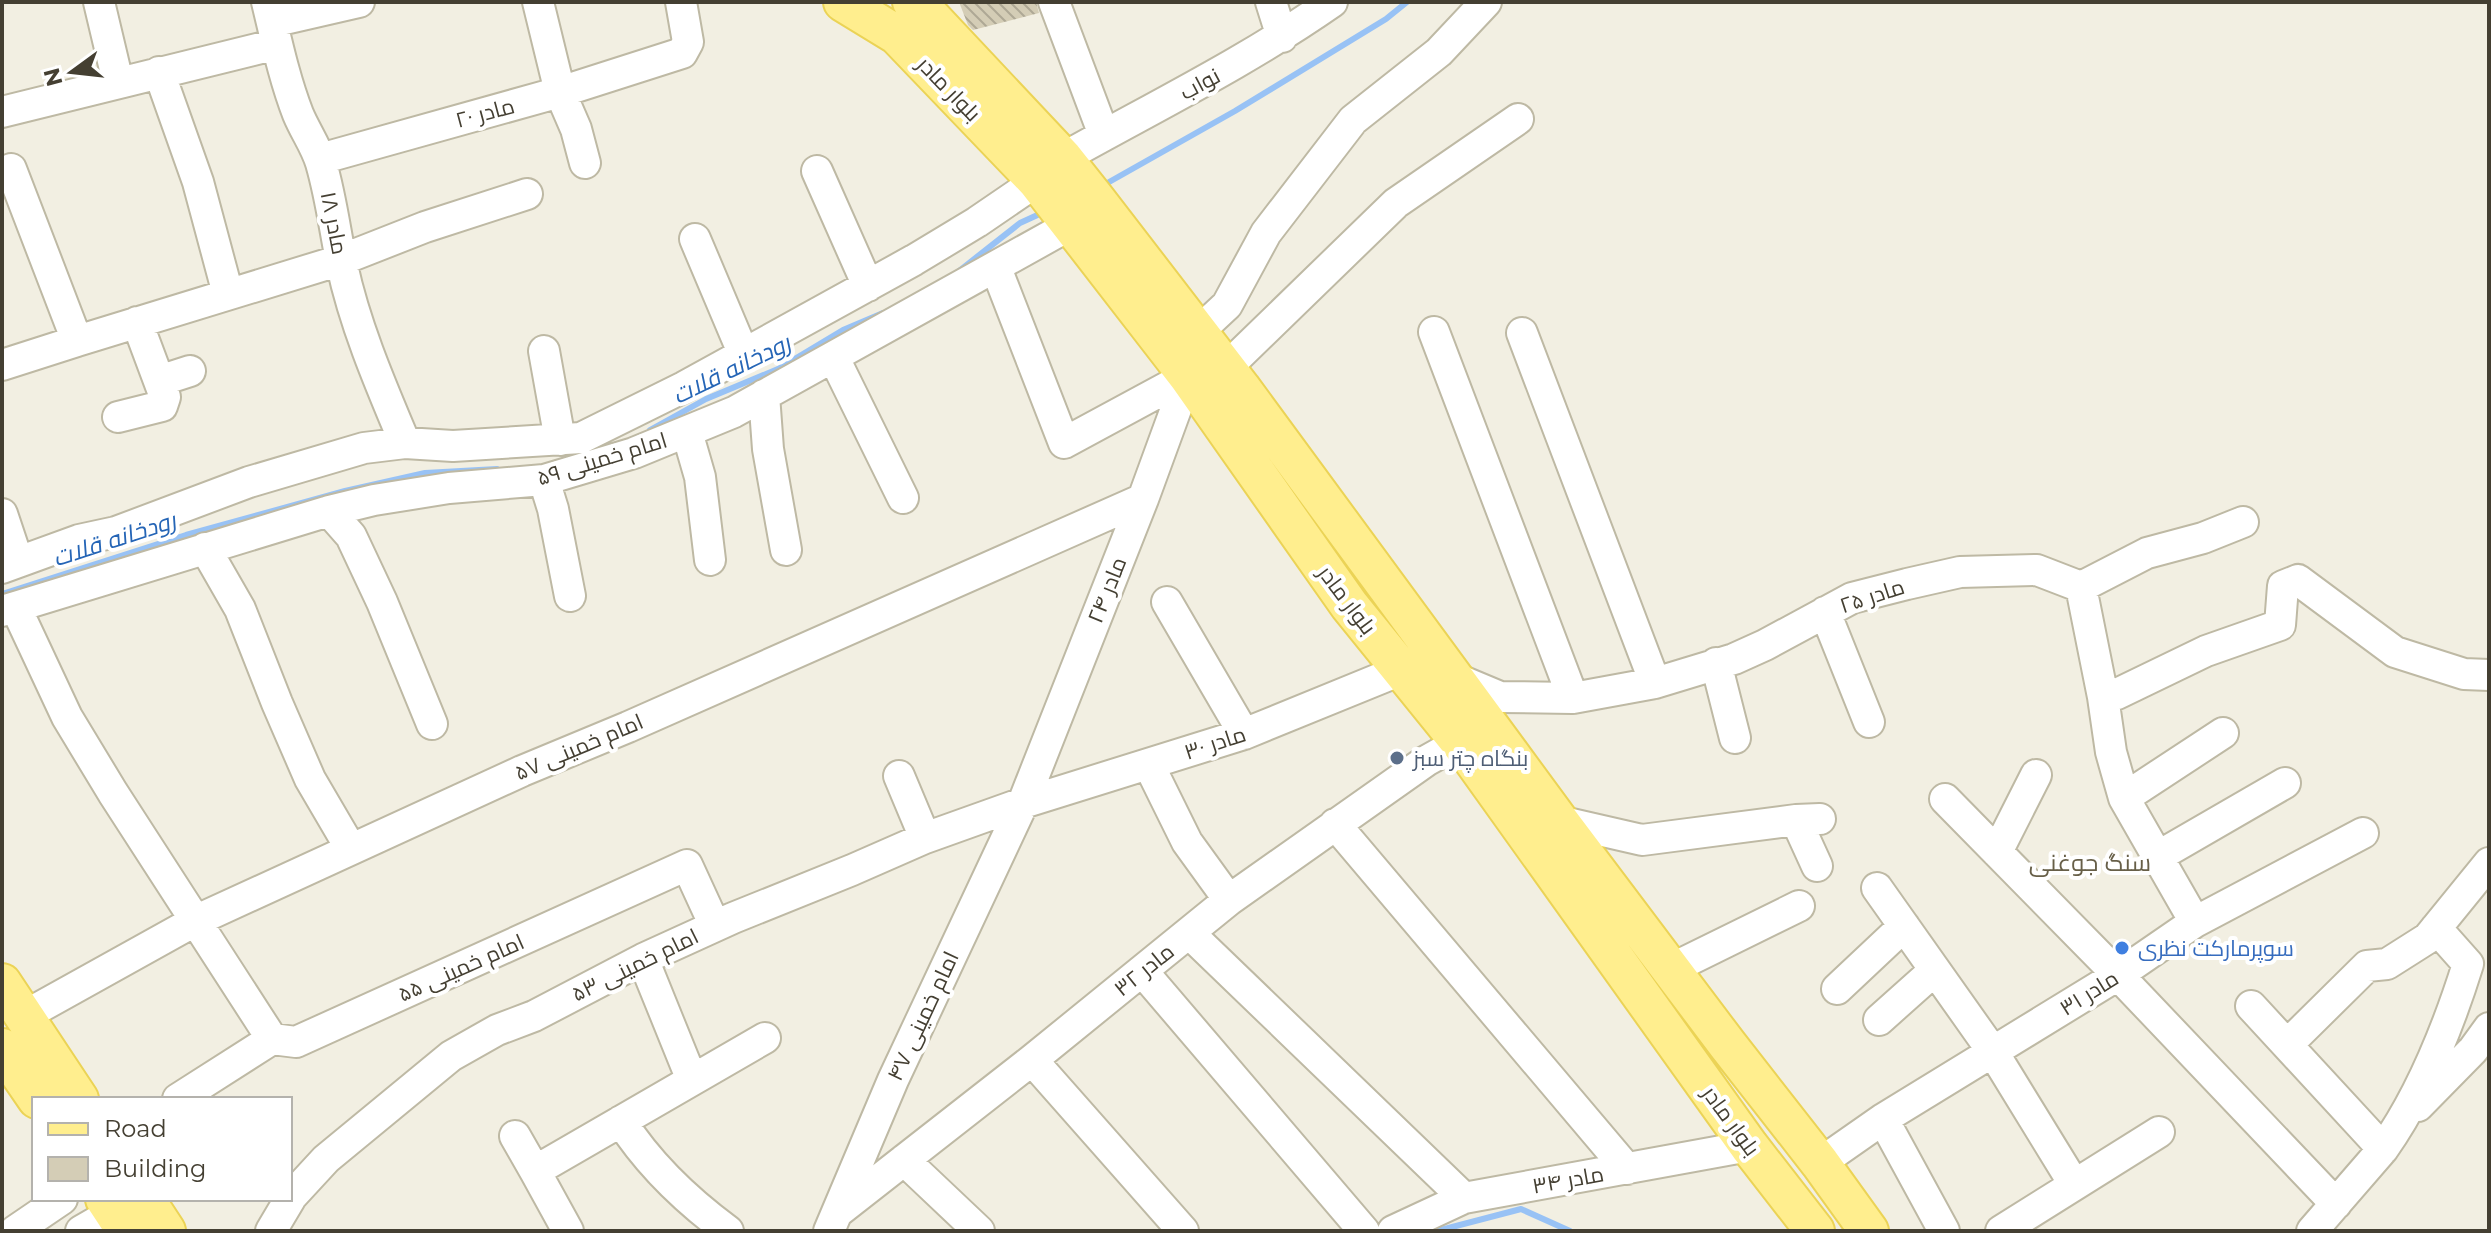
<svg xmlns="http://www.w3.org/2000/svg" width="2491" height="1233" viewBox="0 0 2491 1233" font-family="Montserrat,Cairo,sans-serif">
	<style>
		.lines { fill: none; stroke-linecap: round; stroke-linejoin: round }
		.stream { stroke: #98c2f5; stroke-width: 6 }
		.building { fill: url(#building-back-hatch) }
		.minor-casing { stroke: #beb9a4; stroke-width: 34 }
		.major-casing { stroke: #ebd356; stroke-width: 42 }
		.minor { stroke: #fff; stroke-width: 30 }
		.major { stroke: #ffee8e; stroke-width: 38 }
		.service-dot { fill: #5c6f8a; stroke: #fff; stroke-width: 3 }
		.shop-dot { fill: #3f7fe0; stroke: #fff; stroke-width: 3 }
		.labels { text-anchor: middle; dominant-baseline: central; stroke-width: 8; stroke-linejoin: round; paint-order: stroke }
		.street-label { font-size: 22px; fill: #443f32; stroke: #fff }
		.service-label { font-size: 22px; fill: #4e5e75; stroke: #fff; text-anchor: start }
		.shop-label { font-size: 22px; fill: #366cbe; stroke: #fff; text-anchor: start }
		.water-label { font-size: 24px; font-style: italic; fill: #2565b6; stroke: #fff }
		.neighbourhood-label { font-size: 24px; fill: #675f48; stroke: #fff }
	</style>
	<defs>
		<pattern id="building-back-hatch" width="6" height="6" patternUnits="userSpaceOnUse" patternTransform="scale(2)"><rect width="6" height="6" fill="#d4cdb6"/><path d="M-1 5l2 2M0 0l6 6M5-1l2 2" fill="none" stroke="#aea895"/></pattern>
	</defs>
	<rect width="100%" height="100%" fill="#f2efe2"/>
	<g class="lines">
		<path class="stream" d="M1102,186L1235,111L1386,19L1407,2
			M959,271L1020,223L1044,212
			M650,430L706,399L778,369L843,330L883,313
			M2,594L186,535L345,491L425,473L497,469
			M1437,1231L1521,1209L1570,1231"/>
	</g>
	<path class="building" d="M959,2H1036L1039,13L973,30L968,25Z"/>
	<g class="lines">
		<defs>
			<path id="minor" d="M99,2L118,82
				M267,2C276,39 284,78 298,114C305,131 316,146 321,163C331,197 335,231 342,265C355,326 381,386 405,443
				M1054,2L1104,135
				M1271,2L1282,37
				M272,22L359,2
				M159,72L198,182L228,294
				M2,112L277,44
				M1063,158C1154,107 1246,62 1332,2
				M320,159L560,92L538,2
				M585,163L576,129L560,92L682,53L688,42L681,2
				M817,171L868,286
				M695,239L744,355
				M996,268L1064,443L1188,376
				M1198,332L1227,305L1266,233L1353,120L1439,52L1486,2
				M1434,332L1573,698
				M1522,333L1655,683
				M77,341L341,260L425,227L527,194
				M544,351L560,440
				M834,358L903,498
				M2,365L77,341L11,169
				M1226,368L1396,203L1518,119
				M159,381L190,371
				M764,395L768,449L786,550
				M118,417L162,406L165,397L137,322
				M687,432L700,477L710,560
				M544,480L553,509L570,596
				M329,511L351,536L382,602L432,724
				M2,514L18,562
				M205,548L240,609L277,703L310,779L351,849
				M2,568L79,540L116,532L249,482L364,448L405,443L453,446L581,438L684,387L914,260L977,222L1037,181
				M2081,587L2103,697L2111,752L2124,798L2195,922
				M1167,602L1244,734
				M16,608L67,717L113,793L272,1039
				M2,611L329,511L374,500L449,488L544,480L634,453L734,412L1070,225
				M1825,612L1869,722
				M1716,663L1735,738
				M1457,679L1500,697L1573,698L1655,683L1734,659L1765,645L1852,598L1907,584L1960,572L2037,570L2081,587L2147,553L2203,538L2243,522
				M2103,697L2117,694L2206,651L2280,625L2283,586L2298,580L2395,652L2464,674L2489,675
				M1149,765L1187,842L1229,900
				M899,776L925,838
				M2124,798L2223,733
				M1945,799L2118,975L2336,1204
				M1796,820L1817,866
				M1559,821L1642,840L1796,820L1820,819
				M1335,824L1627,1169
				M1997,852L2036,775
				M2157,857L2285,783
				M1877,888L1993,1052L2074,1184
				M1189,933L1464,1198
				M643,959L692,1080
				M1671,969L1799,906
				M1143,972L1364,1231
				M1837,989L1904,926
				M2251,1006L2383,1149L2312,1231
				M24,1016L195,921L522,771L628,727L1143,499
				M1879,1020L1935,970
				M2288,1044L2367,966L2387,964L2428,938L2489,863
				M1032,1060L1183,1231
				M178,1099L272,1039L296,1042L687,865L715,926
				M2418,1106L2473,1050L2489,1028
				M1883,1119L1944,1231
				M621,1121C649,1165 686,1200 728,1231
				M515,1136L535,1171
				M2383,1149C2422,1094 2448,1028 2468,964L2436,928
				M904,1160L979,1231
				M1820,1163L1883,1119L2118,975L2195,922L2363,833
				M290,1198L326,1159L451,1056L497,1030L534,1016L643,959L733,918L852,870L925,838L1023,803L1244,734L1401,670
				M839,1211L1032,1060L1229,900L1426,761L1460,742
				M15,1231L62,1199
				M81,1231L114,1212
				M271,1231L290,1199
				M568,1231L535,1171L765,1038
				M829,1231L893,1080L1023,803L1143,499L1188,376
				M1393,1231L1464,1198L1749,1146
				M2001,1231L2159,1132"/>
			<path id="major" d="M843,2L897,35L1037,181L1188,376L1349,605L1460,742L1749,1146L1815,1231
				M912,2L924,10L1063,158L1094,197L1241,388L1559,821L1727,1044L1820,1163L1869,1231
				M2,983L79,1099
				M2,1048L37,1099
				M105,1199L126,1231
				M145,1199L166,1231"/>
		</defs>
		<use href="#minor" class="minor-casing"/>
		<use href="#major" class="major-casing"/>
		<use href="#minor" class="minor"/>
		<use href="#major" class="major"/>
	</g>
	<circle class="service-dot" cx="1397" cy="758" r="8"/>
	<circle class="shop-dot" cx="2122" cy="948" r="8"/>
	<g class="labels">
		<g class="street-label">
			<text transform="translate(1200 84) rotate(-28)">نواب</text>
			<text transform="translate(949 89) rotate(46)">بلوار مادر</text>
			<text transform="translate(485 113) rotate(-15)">مادر ۲۰</text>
			<text transform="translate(334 223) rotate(79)">مادر ۱۸</text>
			<text transform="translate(602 459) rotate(-17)">امام خمینی ۵۹</text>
			<text transform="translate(1107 590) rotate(-68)">مادر ۲۴</text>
			<text transform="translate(1872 596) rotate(-18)">مادر ۲۵</text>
			<text transform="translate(1347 600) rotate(53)">بلوار مادر</text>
			<text transform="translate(1215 743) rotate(-18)">مادر ۳۰</text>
			<text transform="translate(579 747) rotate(-23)">امام خمینی ۵۷</text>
			<text transform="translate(635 965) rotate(-26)">امام خمینی ۵۳</text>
			<text transform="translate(461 968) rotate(-24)">امام خمینی ۵۵</text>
			<text transform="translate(1144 970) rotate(-39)">مادر ۳۲</text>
			<text transform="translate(2089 993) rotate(-32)">مادر ۳۱</text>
			<text transform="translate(923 1016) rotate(-65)">امام خمینی ۴۷</text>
			<text transform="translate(1731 1121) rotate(54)">بلوار مادر</text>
			<text transform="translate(1568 1180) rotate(-10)">مادر ۳۴</text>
		</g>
		<g class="service-label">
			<text x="1413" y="758">بنگاه چتر سبز</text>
		</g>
		<g class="shop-label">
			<text x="2138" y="948">سوپرمارکت نظری</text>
		</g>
		<g class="water-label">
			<text transform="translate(731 369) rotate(-26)">رودخانه قلات</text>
			<text transform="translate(114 539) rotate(-18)">رودخانه قلات</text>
		</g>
		<g class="neighbourhood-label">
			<text x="2090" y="862">سنگ جوغنی</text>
		</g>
	</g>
	<rect width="2491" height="1233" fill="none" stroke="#443f32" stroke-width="8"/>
	<rect x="32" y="1097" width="260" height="104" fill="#ffffff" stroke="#b4b2ad" stroke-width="2"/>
	<rect x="48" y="1123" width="40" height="12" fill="#ffee8e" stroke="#b4b2ad" stroke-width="2"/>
	<text x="104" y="1137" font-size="24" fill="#443f32">Road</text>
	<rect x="48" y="1157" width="40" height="24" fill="#d4cdb6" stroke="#b4b2ad" stroke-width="2"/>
	<text x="104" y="1177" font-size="24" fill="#443f32">Building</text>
	<g transform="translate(72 72) rotate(255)" stroke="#ffffff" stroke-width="6" paint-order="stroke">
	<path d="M0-6L14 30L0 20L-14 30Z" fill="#443f32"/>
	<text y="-12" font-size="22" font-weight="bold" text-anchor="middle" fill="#443f32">N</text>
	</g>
</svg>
